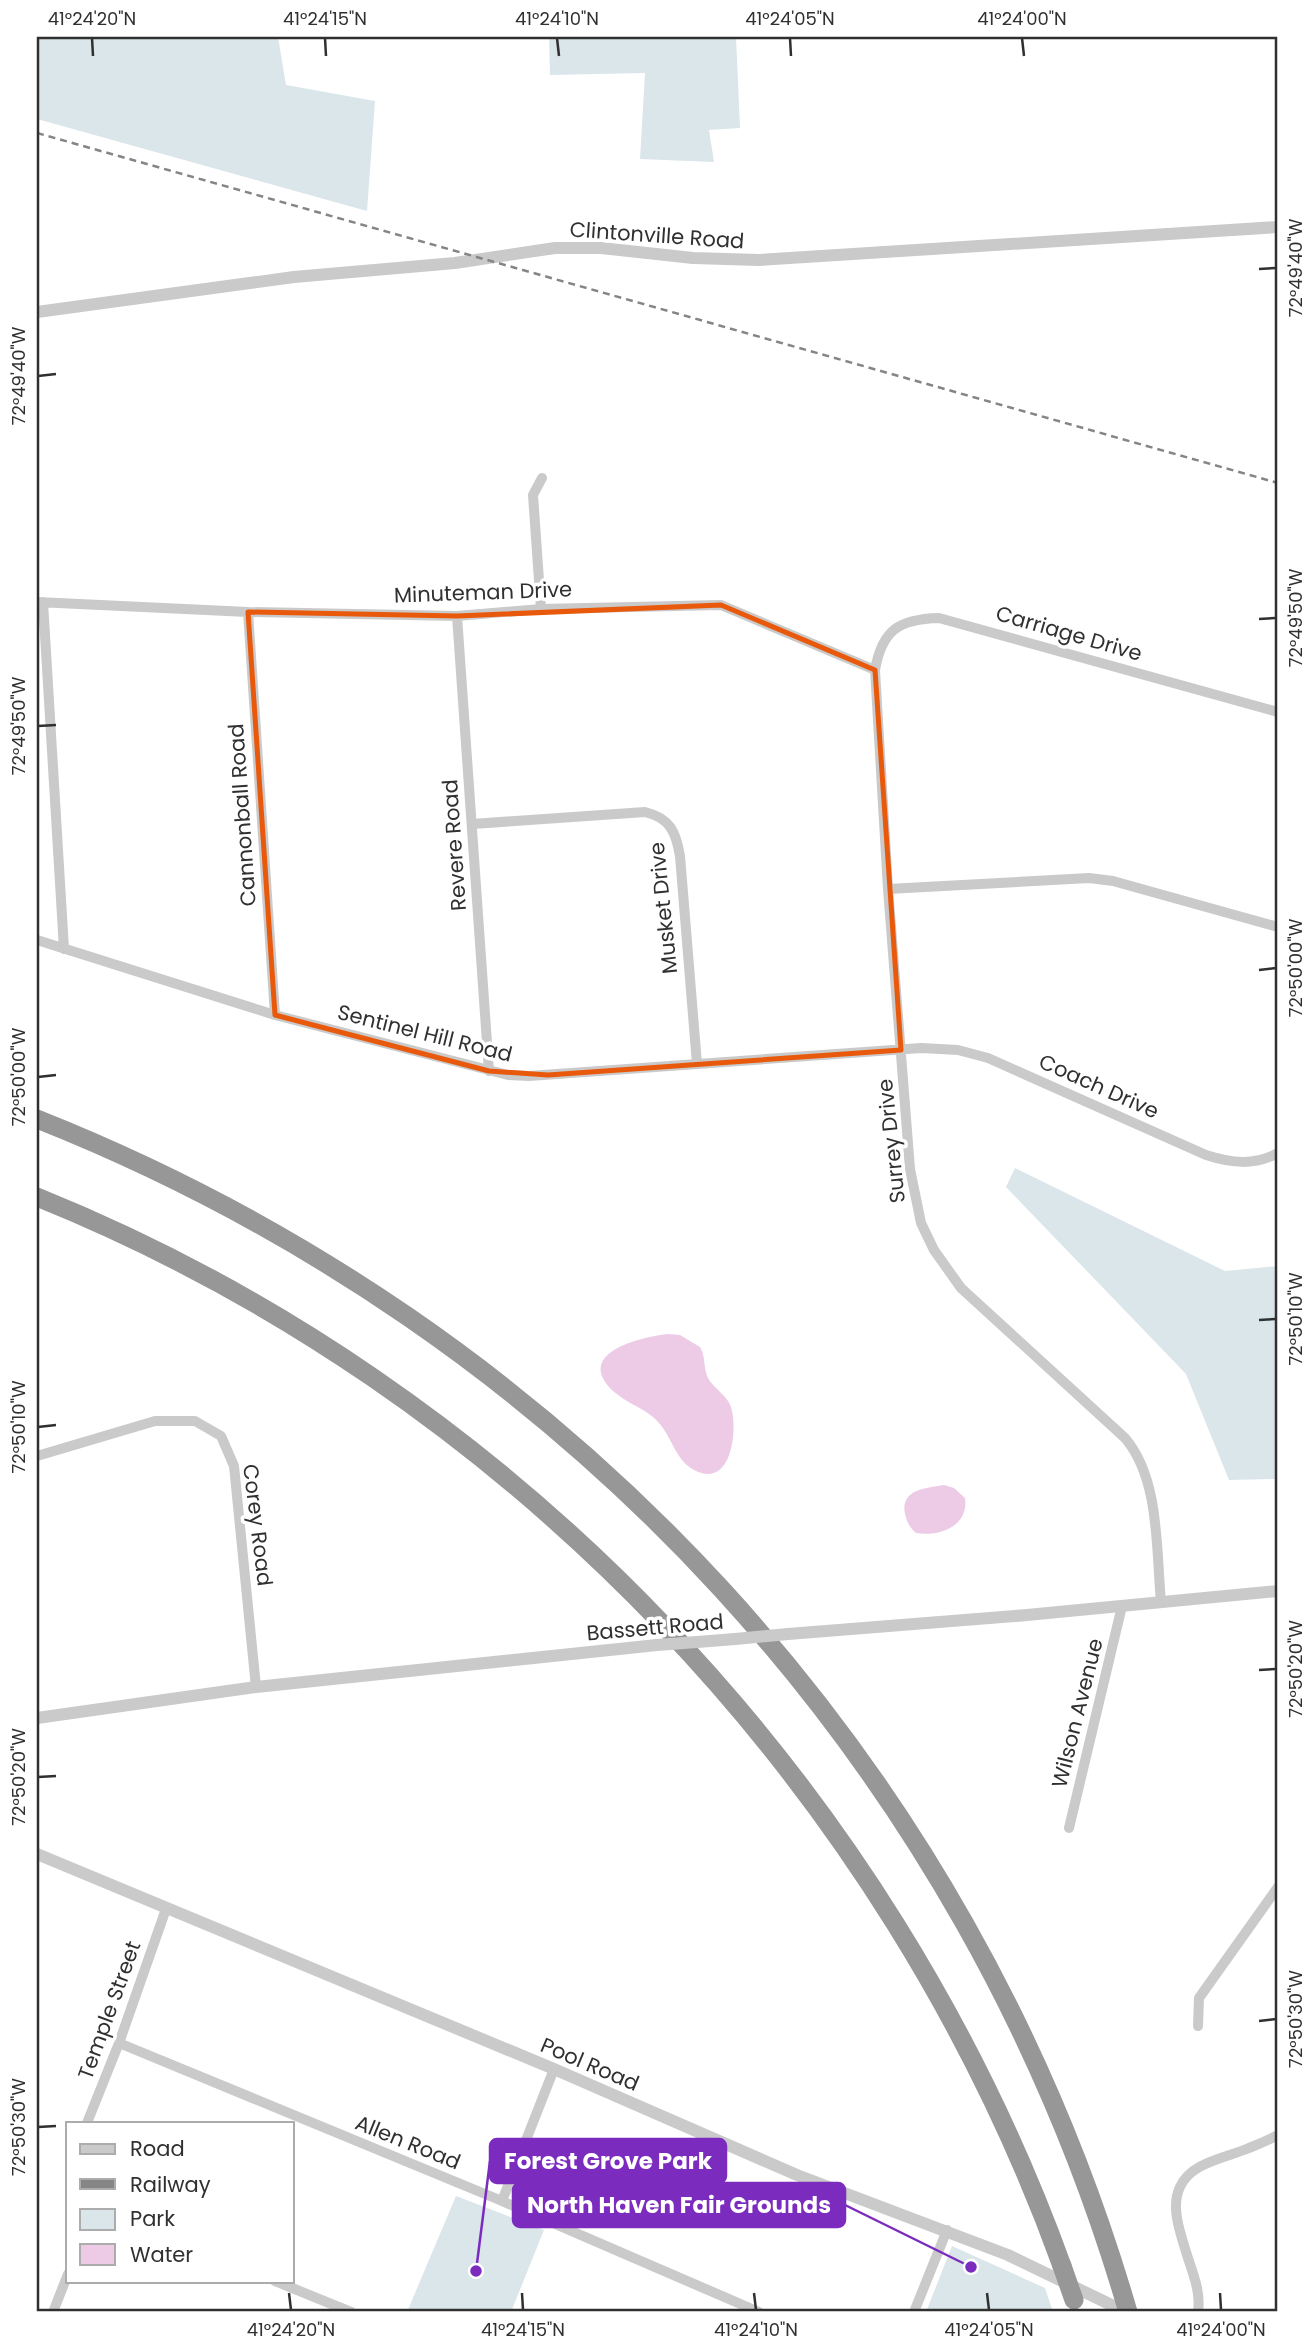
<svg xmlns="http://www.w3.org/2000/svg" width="1315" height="2349" viewBox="0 0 1315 2349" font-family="Poppins,sans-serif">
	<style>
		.green { fill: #dbe6ea }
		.water { fill: #edcae6 }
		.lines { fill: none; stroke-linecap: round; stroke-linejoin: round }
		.minor { stroke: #cacaca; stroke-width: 10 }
		.tertiary { stroke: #cacaca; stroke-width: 12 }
		.motorway { stroke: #979797; stroke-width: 19 }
		.rail { stroke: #858585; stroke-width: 2.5; stroke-dasharray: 7 5; stroke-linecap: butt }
		.tertiary-bridge { stroke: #cacaca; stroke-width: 12 }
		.motorway-bridge { stroke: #979797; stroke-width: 19 }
		.marked { fill: none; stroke: #e8590c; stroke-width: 5; stroke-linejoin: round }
		.ticks { fill: none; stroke: #303030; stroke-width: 2.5 }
		.labels { text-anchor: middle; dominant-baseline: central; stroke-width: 7; stroke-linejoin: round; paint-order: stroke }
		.street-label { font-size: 21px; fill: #303030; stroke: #fff }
		.leader { fill: none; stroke: #7b2cbf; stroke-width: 2.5 }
		.callout-dot { fill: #7b2cbf; stroke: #fff; stroke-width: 2.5 }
		.callout { fill: #7b2cbf; stroke: #7b2cbf; stroke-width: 2.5 }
		.callout-label { font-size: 23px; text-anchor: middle; font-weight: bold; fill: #fff }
		.neatline { fill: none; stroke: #303030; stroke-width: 2.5 }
		.ticks-label { font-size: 18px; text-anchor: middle; fill: #303030 }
	</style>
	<rect width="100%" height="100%" fill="#fff"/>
	<path class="green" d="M37,37H278L286,85L375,101L367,211L37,119Z
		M549,37H736L740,128L709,130L714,162L640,159L645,73L550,75Z
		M1015,1168L1225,1271L1278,1266V1479L1229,1480L1186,1374L1006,1187Z
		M456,2196L544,2230L511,2312H407Z
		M952,2246L1045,2288L1053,2312H926Z"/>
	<path class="water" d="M668,1334L680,1335L700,1347C706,1357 703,1368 708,1378C714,1389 727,1395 731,1407C738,1429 732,1488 696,1471C673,1460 673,1434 653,1417C641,1407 625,1402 613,1391C573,1353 640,1337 668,1334Z
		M944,1485L954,1488L965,1498C969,1526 940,1537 916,1533C910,1528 907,1522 905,1514C900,1489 927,1488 944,1485Z"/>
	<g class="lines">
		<path class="minor" d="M37,602L248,612L457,616L541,609L721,605L875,670
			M43,602L64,949
			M541,609L533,495L542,478
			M248,612L275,1015
			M457,616L489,1071
			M472,824L645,812C670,818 676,832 680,856L697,1064
			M888,889L1089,878L1113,881L1278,927
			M37,940L275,1015L508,1075L529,1076L921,1048L958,1050L988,1058L1206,1155C1231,1163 1254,1166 1278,1153
			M37,1456L155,1421H195L221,1436L234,1466L256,1687
			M1161,1602C1156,1549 1160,1479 1125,1438L961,1288L934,1250L921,1223L910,1169L888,889L875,670C882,630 899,619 939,618L1278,712
			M1069,1828L1122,1606
			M1198,2026L1199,1998L1278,1887
			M119,2043L502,2201L759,2312
			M87,2123L119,2043L166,1909
			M502,2201L554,2069
			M275,2281L351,2312
			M53,2312L68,2274
			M914,2312L947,2230
			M1198,2312C1201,2292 1193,2274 1187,2255C1181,2235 1170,2207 1180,2187C1191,2162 1226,2158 1249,2148C1259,2144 1268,2140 1278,2135"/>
		<path class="tertiary" d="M37,312L294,277L455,263L555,248H601L693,258L759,260L1278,227
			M788,1634L1027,1615L1278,1591
			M710,1641L735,1639
			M37,1718L256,1687L657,1645
			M37,1854L554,2069L797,2175L1008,2255L1126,2312"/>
		<path class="motorway" d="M37,1119C566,1329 969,1764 1128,2312
			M37,1197C510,1388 889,1787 1062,2266"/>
		<path class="rail" d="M37,133L1278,483"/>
		<path class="tertiary-bridge" d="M735,1639L788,1634
			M657,1645L710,1641"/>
		<path class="motorway-bridge" d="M1062,2266L1074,2300"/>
	</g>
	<path class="marked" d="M721,605L875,670L901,1050L548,1075L489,1071L275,1015L248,612L457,616Z"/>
	<path class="ticks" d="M92,38L93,56M325,38L326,56M557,38L559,56M790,38L791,56M1022,38L1024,56M1259,269L1276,268M38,376L56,374M1259,619L1276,618M38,726L56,725M1259,970L1276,968M38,1077L56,1075M1259,1320L1276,1319M38,1427L56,1425M1259,1670L1276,1669M38,1777L56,1776M1259,2021L1276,2019M38,2127L56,2126M289,2293L291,2310M522,2293L523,2310M754,2293L756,2310M987,2293L989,2310M1220,2293L1221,2310"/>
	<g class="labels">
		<g class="street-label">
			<text transform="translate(657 235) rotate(4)">Clintonville Road</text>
			<text transform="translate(483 592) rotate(-2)">Minuteman Drive</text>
			<text transform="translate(1069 633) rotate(16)">Carriage Drive</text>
			<text transform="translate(242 815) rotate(-94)">Cannonball Road</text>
			<text transform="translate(454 845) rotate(-94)">Revere Road</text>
			<text transform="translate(663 908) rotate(-96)">Musket Drive</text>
			<text transform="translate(425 1033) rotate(14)">Sentinel Hill Road</text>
			<text transform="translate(1099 1086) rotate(24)">Coach Drive</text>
			<text transform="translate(891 1141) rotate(-96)">Surrey Drive</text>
			<text transform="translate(258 1525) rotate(83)">Corey Road</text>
			<text transform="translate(655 1627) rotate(-5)">Bassett Road</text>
			<text transform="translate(1077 1713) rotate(-76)">Wilson Avenue</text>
			<text transform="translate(109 2010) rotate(-70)">Temple Street</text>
			<text transform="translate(590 2064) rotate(23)">Pool Road</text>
			<text transform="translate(408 2142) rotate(22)">Allen Road</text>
		</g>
	</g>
	<path class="leader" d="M476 2271L490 2161M971 2267L845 2205"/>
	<g class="callout-dot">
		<circle cx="476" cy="2271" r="7"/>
		<circle cx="971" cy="2267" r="7"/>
	</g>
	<g class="callout">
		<rect x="490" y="2139" width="236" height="44" rx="7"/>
		<rect x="513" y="2183" width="332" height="44" rx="7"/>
	</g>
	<g class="callout-label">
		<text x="608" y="2169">Forest Grove Park</text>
		<text x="679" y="2213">North Haven Fair Grounds</text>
	</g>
	<rect width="1315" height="2349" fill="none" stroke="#ffffff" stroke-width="77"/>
	<rect x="66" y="2122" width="228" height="161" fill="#ffffff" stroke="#acacac" stroke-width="2"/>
	<rect x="80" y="2144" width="35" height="10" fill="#cacaca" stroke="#acacac" stroke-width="2"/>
	<text x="130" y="2156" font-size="21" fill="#303030">Road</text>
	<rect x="80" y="2179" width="35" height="10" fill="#858585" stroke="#acacac" stroke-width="2"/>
	<text x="130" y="2192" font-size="21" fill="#303030">Railway</text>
	<rect x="80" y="2209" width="35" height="21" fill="#dbe6ea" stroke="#acacac" stroke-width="2"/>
	<text x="130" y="2226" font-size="21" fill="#303030">Park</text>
	<rect x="80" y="2244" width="35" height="21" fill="#edcae6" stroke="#acacac" stroke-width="2"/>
	<text x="130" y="2262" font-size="21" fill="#303030">Water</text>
	<rect x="38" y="38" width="1238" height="2272" class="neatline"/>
	<g class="ticks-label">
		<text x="92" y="25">41°24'20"N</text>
		<text x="325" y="25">41°24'15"N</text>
		<text x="557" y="25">41°24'10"N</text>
		<text x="790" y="25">41°24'05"N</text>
		<text x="1022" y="25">41°24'00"N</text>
		<text transform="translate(1296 268) rotate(-90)" y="6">72°49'40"W</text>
		<text transform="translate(19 376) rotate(-90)" y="6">72°49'40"W</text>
		<text transform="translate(1296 618) rotate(-90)" y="6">72°49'50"W</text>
		<text transform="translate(19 726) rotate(-90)" y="6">72°49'50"W</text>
		<text transform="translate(1296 968) rotate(-90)" y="6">72°50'00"W</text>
		<text transform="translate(19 1077) rotate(-90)" y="6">72°50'00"W</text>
		<text transform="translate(1296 1319) rotate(-90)" y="6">72°50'10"W</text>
		<text transform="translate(19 1427) rotate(-90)" y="6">72°50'10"W</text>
		<text transform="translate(1296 1669) rotate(-90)" y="6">72°50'20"W</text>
		<text transform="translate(19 1777) rotate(-90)" y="6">72°50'20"W</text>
		<text transform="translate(1296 2019) rotate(-90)" y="6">72°50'30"W</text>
		<text transform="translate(19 2127) rotate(-90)" y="6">72°50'30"W</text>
		<text x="291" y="2336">41°24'20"N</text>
		<text x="523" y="2336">41°24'15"N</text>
		<text x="756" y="2336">41°24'10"N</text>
		<text x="989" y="2336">41°24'05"N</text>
		<text x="1221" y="2336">41°24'00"N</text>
	</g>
</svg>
